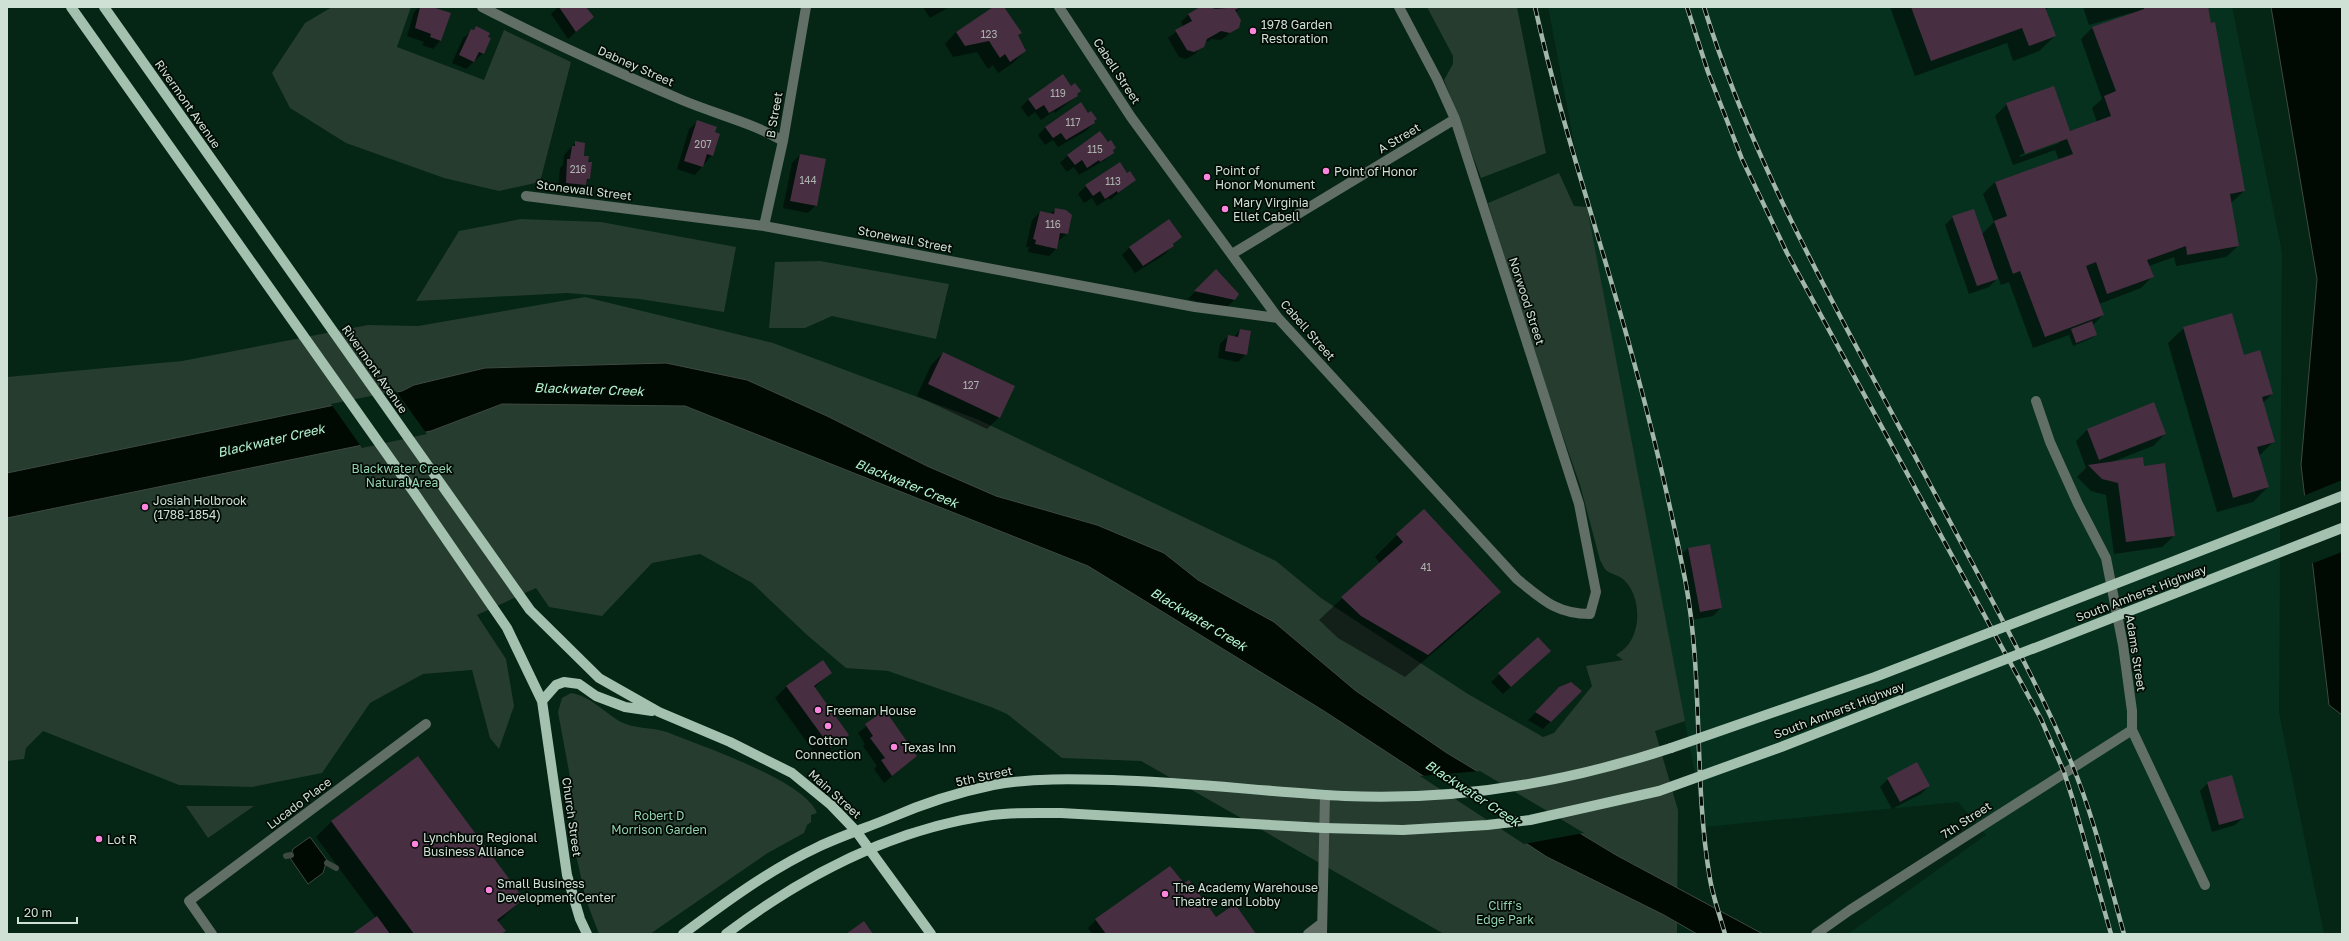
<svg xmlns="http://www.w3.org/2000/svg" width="2349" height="941" viewBox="0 0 2349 941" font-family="'Golos Text',sans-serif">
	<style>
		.built { fill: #06311e }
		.green { fill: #253c2f }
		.water { fill: #000902; stroke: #3e4a41 }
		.pier { fill: #052515 }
		.shadow { fill: #0007; fill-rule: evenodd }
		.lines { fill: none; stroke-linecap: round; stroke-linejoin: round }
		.stream { stroke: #3e4a41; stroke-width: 6 }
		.building { fill: #482e41 }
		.minor { stroke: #616f66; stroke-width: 10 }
		.major { stroke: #a4c1af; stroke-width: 10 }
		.rail-casing { stroke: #a2b6aa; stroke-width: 4.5 }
		.rail { stroke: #020b05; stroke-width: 3; stroke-dasharray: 9; stroke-linecap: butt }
		.major-bridge { stroke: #a4c1af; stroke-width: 10 }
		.poi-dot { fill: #fe85df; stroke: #020b05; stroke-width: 1.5 }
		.labels { text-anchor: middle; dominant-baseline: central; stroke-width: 3.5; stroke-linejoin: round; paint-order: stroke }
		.number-label { font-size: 10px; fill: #adb4b0 }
		.poi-label { font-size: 12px; fill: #cfe0d5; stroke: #020b05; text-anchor: start }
		.street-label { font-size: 12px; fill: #cfe0d5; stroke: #020b05 }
		.park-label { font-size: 12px; fill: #94d2af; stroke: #020b05 }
		.water-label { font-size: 13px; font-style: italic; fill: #b6f5d0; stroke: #020b05 }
	</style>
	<rect width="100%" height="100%" fill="#052515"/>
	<path class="built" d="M1548,7H2232L2282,252L2279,713L2324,934H1848L1986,835L1958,802L1705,827Z"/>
	<path class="green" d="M332,7H411L397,47L484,80L504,30L571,62L540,182L499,191L444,178L346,143L290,108L272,73L305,23Z
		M1427,7H1517L1546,153L1481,178L1444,80L1453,64V56Z
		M1559,173L1574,206L1587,207L1685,721L1655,731L1678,810L1677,934H1444L1141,761L1062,758L1007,714L991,707L888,671L846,668L807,635L752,583L700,554L652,563L602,616L549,607L536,588L477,615L506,659L514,706L499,749L490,738L472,670L423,674L370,703L322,773L252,787L179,785L43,731L26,748L24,759L7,761V377L182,361L368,325L418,326L585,297L773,343L979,420L1276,561L1321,598L1468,694L1543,737L1554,733L1592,686L1586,666L1623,660L1616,655C1620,652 1625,649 1628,645C1642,627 1640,594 1623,579C1618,575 1611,574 1607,571C1604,569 1602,563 1600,560L1580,485L1525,328L1488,203Z
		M521,219L601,222L736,247L724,312L639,299L567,293L416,301L459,231Z
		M820,261L949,284L936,339L832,316L805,328H769L775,262Z
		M571,693C590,696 603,711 619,721C634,729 651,727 667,732C701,746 804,780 817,813L811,815V822L807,825L804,833L766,854L650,934H599L586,900L576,855L570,777L558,712L562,698Z
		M186,806H254L208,838Z"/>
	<path class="water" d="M2271,7H2342V715L2329,705L2301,465L2317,279Z
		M666,363L747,380L827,416L927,466L996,496L1097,525L1164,553L1198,580L1274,622L1356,691L1447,753L1616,855L1763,934H1697L1664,915L1547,857L1324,711L1088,566L685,406L502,404L431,431L7,518V473L402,391L414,385L485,368Z
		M310,837L327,860L323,873L308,884L290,858L293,849Z"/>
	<path class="pier" d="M396,391L427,434L362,448L331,404Z
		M2342,480V552L2311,564L2303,496Z
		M1480,771L1584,833L1524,844L1420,776Z"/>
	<path class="shadow" d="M419,7H429L450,14L440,41L433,49L422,45L424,42L407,36L414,12Z
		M558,7H585L593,17L568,39L551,14Z
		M923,7H949L930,18Z
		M995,7H1002L1021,32L1017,36L1025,51L1013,63L998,73L993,65L988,69L977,52L953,57L945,44L956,32Z
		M1202,7H1212L1214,10L1218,7H1241L1236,12L1238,27L1221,40L1212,39L1204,43L1195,54L1186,59L1179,57L1168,38L1183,27L1181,22L1188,15Z
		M1890,7H2049L2045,11L2055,36L2039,51L2013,61L2007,43L1915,76Z
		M2083,7H2207L2244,191L2231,203L2238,246L2226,257L2176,266L2174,257L2149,266L2152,277L2141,288L2099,304L2103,315L2093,325L2096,335L2092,338L2073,346L2069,335L2033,348L2009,282L2001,285L1996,271H1994L1997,279L1989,287L1969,294L1945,225L1953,217L1982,234L1994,222L1983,194L1995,182L2059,160L2055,150L2013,165L1995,116L2007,104L2070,132L2097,122L2092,108L2102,99L2081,39L2092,28L2131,14V13L2089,25ZM2059,141V143L2020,157V155Z
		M476,28L483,53L466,69L452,63L463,38Z
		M1071,87L1077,96L1055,113L1054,111L1041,120L1035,112L1028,117L1021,107L1029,99Z
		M1093,121L1094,123L1086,131L1058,147L1053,140L1045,145L1038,135L1046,127Z
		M697,122L712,155L695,175L677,169L689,129Z
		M576,142L583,156L589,179L577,192L558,190L560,168L563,165L564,155Z
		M1112,151L1113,152L1105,160L1079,175L1074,167L1067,172L1060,163L1068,155Z
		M800,155L816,205L808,213L783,208L792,163Z
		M1119,164L1126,174L1135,180L1110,200L1109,198L1097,206L1092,198L1084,203L1078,194L1086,186Z
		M1056,209L1067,234L1058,241L1057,248L1049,256L1028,252L1029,247H1026L1032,220L1040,212L1050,214Z
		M1180,237L1165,254L1135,273L1122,255L1130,247Z
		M1216,270L1234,300L1226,308L1188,299Z
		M2184,328L2244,356L2272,394L2263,403L2274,441L2259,456L2268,487L2253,502L2217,512L2168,343Z
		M1240,330L1246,354L1238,362L1218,358L1220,344L1228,336L1234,337Z
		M943,353L999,417L987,429L917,396L931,365Z
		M2088,429L2165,434L2153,446L2112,462L2144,467L2174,536L2162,547L2114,554L2106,495L2091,491L2077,477L2086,468L2076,441Z
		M1397,535L1500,592L1478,614L1405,677L1338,638L1319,620L1380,563L1375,557Z
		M1688,548L1721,608L1713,616L1692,620L1680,556Z
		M1538,638L1542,659L1503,694L1491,682Z
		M831,672L814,688L848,735L819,759L775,698L787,686Z
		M1571,683L1581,691L1543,729L1528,720L1565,684Z
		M885,712L916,756L884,783L874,769L877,766L863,746L865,744L858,733Z
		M418,758L523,899L498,922L501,934H354L376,918L316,837L331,822Z
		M1888,779L1929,786L1921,794L1892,809L1880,787Z
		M2208,783L2243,818L2235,825L2212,832L2200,791Z
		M1170,867L1216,918L1255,934H1092L1088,928L1096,920Z"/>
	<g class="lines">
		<path class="stream" d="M286,856L291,855
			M327,863L336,868"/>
	</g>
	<path class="building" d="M420,7H432L451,13L441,41L430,37L431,34L415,28Z
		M559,7H586L594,17L576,32Z
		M993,7H1004L1022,33L1018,35L1026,51L1010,62L1005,54L1000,58L989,41L965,46L956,32Z
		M1200,7H1213L1214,9L1241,7L1235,10L1241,20L1239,28L1230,33L1221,31L1207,39L1204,47L1194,52L1187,50L1175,30L1192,21L1188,14Z
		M1911,7H2045L2056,36L2029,46L2022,28L1931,61Z
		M2144,7H2208L2211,23L2215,22L2245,191L2230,194L2239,246L2187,255L2186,246L2147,260L2154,277L2107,294L2096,262L2086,266L2104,315L2045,337L2020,271L2013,274L1994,221L2007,216L1995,182L2073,154L2067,139L2025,154L2006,103L2054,86L2070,131L2111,116L2104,96L2116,91L2092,27L2144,9Z
		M476,26L490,33L488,37L491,38L484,54L479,52L474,62L459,55L471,29L474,30Z
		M1063,74L1071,86L1075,83L1081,91L1077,94L1078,96L1049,113L1044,105L1036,110L1028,99Z
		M1081,102L1088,113L1091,111L1097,119L1094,121L1095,123L1066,140L1061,133L1053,138L1045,127Z
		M697,120L717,127L715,132L720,134L713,156L707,154L703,167L684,161Z
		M1100,131L1108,142L1111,140L1116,148L1113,150L1114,153L1100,162L1099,160L1087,168L1082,160L1075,165L1067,155Z
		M575,141L585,143L584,156H589L588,162H592L590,179H587L586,185L566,183L567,159H570L572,146H575Z
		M800,154L826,159L817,206L790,201Z
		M1120,162L1127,173L1130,171L1136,180L1118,193L1117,191L1105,199L1100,191L1093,196L1085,185Z
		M1055,208L1066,210L1072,215L1068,234L1060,233L1057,249L1035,244L1036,240L1033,239L1040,211L1054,214Z
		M1974,209L1998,279L1977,286L1952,216Z
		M1169,219L1182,237L1173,244L1174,246L1143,266L1129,247Z
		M1216,269L1239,294L1235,300L1194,291Z
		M2232,313L2244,355L2260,350L2273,394L2262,397L2275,442L2257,447L2269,487L2233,498L2183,327Z
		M2092,321L2097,335L2076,343L2071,329Z
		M1240,329L1251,331L1247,355L1225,351L1228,335L1238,337Z
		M943,352L1015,386L1000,418L928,384Z
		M2154,402L2166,434L2099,460L2087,429Z
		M2143,457L2144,466L2165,463L2175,536L2126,542L2118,483L2102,479L2088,465Z
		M1424,509L1501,592L1428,655L1361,616L1341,597L1403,542L1396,534Z
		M1710,544L1722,608L1700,612L1688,548Z
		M1538,637L1551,651L1511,687L1498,673Z
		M823,660L832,673L814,686L849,735L831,748L786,686Z
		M1571,682L1582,691L1551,722L1535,712L1559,687Z
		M885,710L917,756L892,776L881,760L885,758L870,738L873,736L865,724Z
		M418,756L524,899L497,920L506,931L501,934H414L331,821Z
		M1917,762L1930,786L1900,802L1887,778Z
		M2232,775L2244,818L2219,825L2207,782Z
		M1170,866L1184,883L1189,880L1216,917L1235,904L1256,934H1106L1095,919Z
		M377,916L390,934H352Z
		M864,921L873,934H846Z"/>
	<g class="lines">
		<path class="minor" d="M482,7C548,41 614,71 682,100C715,114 751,122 783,141
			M1059,7L1131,117L1278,318L1517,579C1542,599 1556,614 1590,614L1596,592L1579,504L1455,119L1437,79L1399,7
			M526,196L764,226L1195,307L1278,318
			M764,226L783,141L806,7
			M1232,254L1455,119
			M2036,401L2050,442L2078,504L2106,558L2123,645L2132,711V730L2205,885
			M212,934L189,901L426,724
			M1308,934L1321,924
			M1322,934L1325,795
			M1816,934L1850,910L2132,730"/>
		<path class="major" d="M71,7L413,491L507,628L542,701L567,875L580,919L587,934
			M104,7L530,610L599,678L659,712L730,742L792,773L831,805L856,831L931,934
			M542,701L556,685L564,682L579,684L596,696L625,707L652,711
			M683,934C726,902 769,870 818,847C841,836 866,828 890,818C922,804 959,792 993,785C1032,778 1073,779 1112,780C1190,782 1267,792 1345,796C1457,801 1565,783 1671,748
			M726,934C804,875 894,828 992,815C1015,812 1038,813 1061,813L1324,828"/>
		<defs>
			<path id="rail" d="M1535,7C1562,128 1603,246 1635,366C1654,436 1671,508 1685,579C1704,678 1693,780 1710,879C1713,897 1720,916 1725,934
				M1687,7L1708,72L1742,159L1787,253L2041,719L2064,772L2073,800L2111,934
				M1704,7C1741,126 1798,238 1857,348C1897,423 1938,499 1978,574C2011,636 2044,698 2071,762C2094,817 2108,877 2124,934"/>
		</defs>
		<use href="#rail" class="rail-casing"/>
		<use href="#rail" class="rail"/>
		<path class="major-bridge" d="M1671,748L1875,677L2342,496
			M1324,828L1403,830L1487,825L1530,820L1659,791L1781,747L2342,528"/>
	</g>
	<g class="poi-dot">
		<circle cx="1253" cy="31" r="4"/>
		<circle cx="1326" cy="171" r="4"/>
		<circle cx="1207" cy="177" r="4"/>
		<circle cx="1225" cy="209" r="4"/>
		<circle cx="145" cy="507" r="4"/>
		<circle cx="818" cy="710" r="4"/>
		<circle cx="828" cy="726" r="4"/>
		<circle cx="894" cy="747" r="4"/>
		<circle cx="99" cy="839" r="4"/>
		<circle cx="415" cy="844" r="4"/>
		<circle cx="489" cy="890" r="4"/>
		<circle cx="1165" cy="894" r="4"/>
	</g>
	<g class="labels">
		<g class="number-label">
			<text x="989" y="34">123</text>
			<text x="1058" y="93">119</text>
			<text x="1073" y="122">117</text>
			<text x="703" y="144">207</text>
			<text x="1095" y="149">115</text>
			<text x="578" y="169">216</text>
			<text x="808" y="180">144</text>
			<text x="1113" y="181">113</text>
			<text x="1053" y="224">116</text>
			<text x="971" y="385">127</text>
			<text x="1426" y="567">41</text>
		</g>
		<g class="poi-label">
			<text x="1261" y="24">1978 Garden<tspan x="1261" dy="14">Restoration</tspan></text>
			<text x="1215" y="170">Point of<tspan x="1215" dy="14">Honor Monument</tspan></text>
			<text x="1334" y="171">Point of Honor</text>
			<text x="1233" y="202">Mary Virginia<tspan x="1233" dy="14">Ellet Cabell</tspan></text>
			<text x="153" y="500">Josiah Holbrook<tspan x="153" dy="14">(1788-1854)</tspan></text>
			<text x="826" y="710">Freeman House</text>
			<text x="828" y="740" text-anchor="middle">Cotton<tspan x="828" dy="14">Connection</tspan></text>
			<text x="902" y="747">Texas Inn</text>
			<text x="423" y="837">Lynchburg Regional<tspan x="423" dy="14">Business Alliance</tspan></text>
			<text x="107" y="839">Lot R</text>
			<text x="497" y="883">Small Business<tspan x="497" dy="14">Development Center</tspan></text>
			<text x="1173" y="887">The Academy Warehouse<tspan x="1173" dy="14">Theatre and Lobby</tspan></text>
		</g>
		<g class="street-label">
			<text transform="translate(636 66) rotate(24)">Dabney Street</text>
			<text transform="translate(1117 71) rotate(57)">Cabell Street</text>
			<text transform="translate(188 104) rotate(55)">Rivermont Avenue</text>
			<text transform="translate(774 115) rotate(-80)">B Street</text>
			<text transform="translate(1399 138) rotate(-31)">A Street</text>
			<text transform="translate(584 190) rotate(7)">Stonewall Street</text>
			<text transform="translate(905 239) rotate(11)">Stonewall Street</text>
			<text transform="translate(1527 301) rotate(72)">Norwood Street</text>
			<text transform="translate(1308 330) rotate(49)">Cabell Street</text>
			<text transform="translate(375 369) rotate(55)">Rivermont Avenue</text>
			<text transform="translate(2141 593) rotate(-21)">South Amherst Highway</text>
			<text transform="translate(2136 653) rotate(81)">Adams Street</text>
			<text transform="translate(1839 710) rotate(-21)">South Amherst Highway</text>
			<text transform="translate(984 776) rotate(-12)">5th Street</text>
			<text transform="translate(835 794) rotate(42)">Main Street</text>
			<text transform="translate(299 803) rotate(-37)">Lucado Place</text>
			<text transform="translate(572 817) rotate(82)">Church Street</text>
			<text transform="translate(1966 820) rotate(-33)">7th Street</text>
		</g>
		<g class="park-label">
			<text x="402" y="468">Blackwater Creek<tspan x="402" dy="14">Natural Area</tspan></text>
			<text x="659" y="815">Robert D<tspan x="659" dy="14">Morrison Garden</tspan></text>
			<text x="1505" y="905">Cliff's<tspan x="1505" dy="14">Edge Park</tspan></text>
		</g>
		<g class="water-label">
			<text transform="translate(589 389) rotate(2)">Blackwater Creek</text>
			<text transform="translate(271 440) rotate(-13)">Blackwater Creek</text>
			<text transform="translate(907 483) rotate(22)">Blackwater Creek</text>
			<text transform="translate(1199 619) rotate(31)">Blackwater Creek</text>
			<text transform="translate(1473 793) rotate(33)">Blackwater Creek</text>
		</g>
	</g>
	<rect width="2349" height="941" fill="none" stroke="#cfe0d5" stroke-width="16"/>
	<path d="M18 917v6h59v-6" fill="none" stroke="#cfe0d5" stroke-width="2"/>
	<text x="24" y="917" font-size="12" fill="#cfe0d5" stroke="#020b05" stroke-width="3" paint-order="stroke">20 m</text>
</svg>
